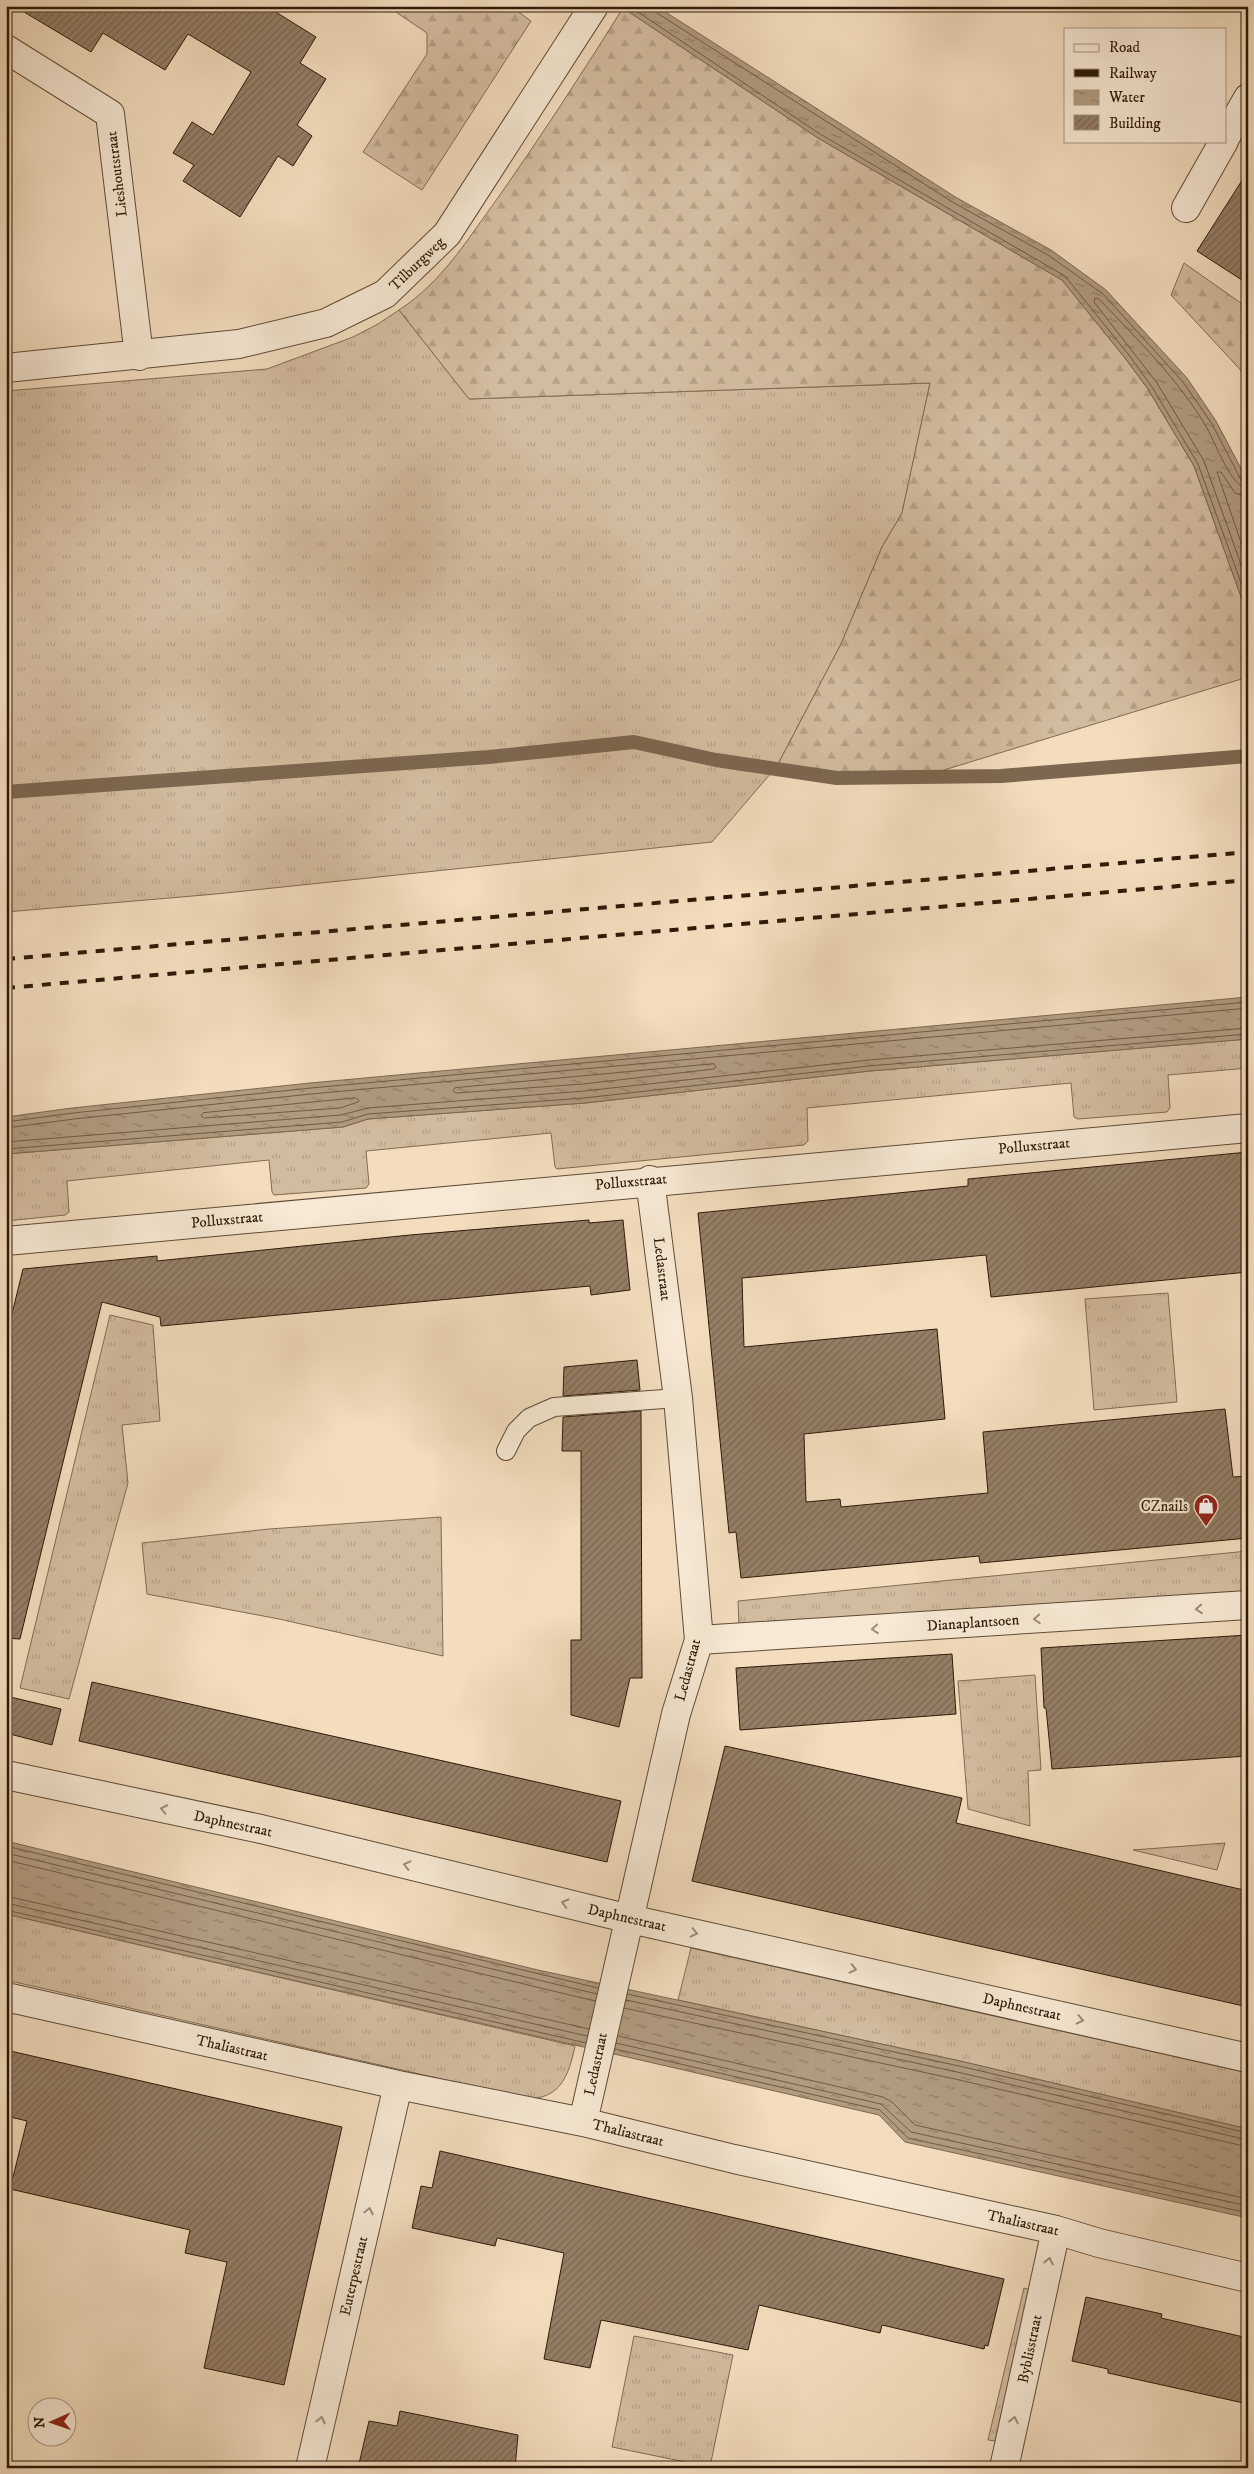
<svg xmlns="http://www.w3.org/2000/svg" width="1254" height="2474" viewBox="0 0 1254 2474" font-family="'IM FELL DW Pica',serif">
	<style>
		.grass { fill: url(#grass-tufts); stroke: #806b54 }
		.forest { fill: url(#forest-firs); stroke: #806b54 }
		.water { fill: url(#water-ripples); stroke: #7c6750 }
		.lines { fill: none; stroke-linecap: round; stroke-linejoin: round }
		.shore { stroke: #6f5a44; stroke-width: 1 }
		.stream { stroke: #7c6750; stroke-width: 14 }
		.building { fill: url(#building-hatch); stroke: #2e1a08 }
		.service-casing { stroke: #5f4b36; stroke-width: 20 }
		.minor-casing { stroke: #5f4b36; stroke-width: 30 }
		.service { stroke: #f7e9d5; stroke-width: 18 }
		.minor { stroke: #f7e9d5; stroke-width: 28 }
		.rail { stroke: #2e1a08; stroke-width: 4; stroke-dasharray: 9 9; stroke-linecap: butt }
		.oneway { stroke: #9d8c79 }
		.labels { text-anchor: middle; dominant-baseline: central; stroke-width: 4.5; stroke-linejoin: round; paint-order: stroke }
		.street-label { font-size: 15px; fill: #2e1a08; stroke: #f7e9d5 }
		.poi-label { font-size: 15px; fill: #2e1a08; stroke: #f7e9d5; text-anchor: end }
	</style>
	<defs>
		<pattern id="grass-tufts" width="24" height="20" patternUnits="userSpaceOnUse" patternTransform="scale(1.25)"><rect width="24" height="20" fill="#d2bc9f"/><path d="M3 7l-1-3M5 7V3M7 7l1-3M15 17l-1-3M17 17v-4M19 17l1-3" fill="none" stroke="#b5a187"/></pattern>
		<pattern id="forest-firs" width="22" height="20" patternUnits="userSpaceOnUse" patternTransform="scale(1.25)"><rect width="22" height="20" fill="#d2bc9f"/><path d="M5 1l3.5 6h-7zM16 11l3.5 6h-7z" fill="#b5a187"/></pattern>
		<pattern id="water-ripples" width="26" height="14" patternUnits="userSpaceOnUse" patternTransform="scale(1.25)"><rect width="26" height="14" fill="#b09b80"/><path d="M2 4q2-2 4 0t4 0M15 11q2-2 4 0t4 0" fill="none" stroke="#907e67"/></pattern>
		<pattern id="building-hatch" width="6" height="6" patternUnits="userSpaceOnUse" patternTransform="scale(1.25)"><rect width="6" height="6" fill="#947f67"/><path d="M-1 1l2-2M0 6l6-6M5 7l2-2" fill="none" stroke="#796753"/></pattern>
	</defs>
	<rect width="100%" height="100%" fill="#f3ddbe"/>
	<filter id="stains"><feTurbulence type="fractalNoise" baseFrequency=".004" numOctaves="4"/><feColorMatrix values="0 0 0 0 .2 0 0 0 0 .09 0 0 0 0 .02 0 0 0 .5 -.17"/></filter>
	<radialGradient id="worn" r=".72"><stop offset=".6" stop-color="#630" stop-opacity="0"/><stop offset="1" stop-color="#630" stop-opacity=".3"/></radialGradient>
	<path class="grass" d="M399,310L469,399L930,383L902,513L882,547L841,644L777,766L712,842L216,894L6,912V391L267,369L353,337L378,324Z
		M1248,1039V1068L1168,1075L1170,1108L1167,1112L1078,1119L1074,1117L1071,1083L807,1108L808,1141L804,1145L557,1169L555,1167L551,1133L366,1151L369,1184L366,1188L274,1195L272,1192L269,1160L67,1181L69,1212L65,1215L6,1221V1154L343,1127L368,1119L585,1103L870,1071Z
		M1168,1293L1177,1402L1094,1410L1085,1299Z
		M110,1315L153,1325L160,1421L122,1425L128,1483L69,1699L20,1688Z
		M441,1517L443,1656L279,1619L147,1594L142,1543L269,1529Z
		M1248,1551V1592L739,1626L738,1601Z
		M1035,1675L1041,1770L1028,1771L1030,1826L968,1809L958,1681Z
		M1225,1843L1217,1870L1133,1850Z
		M6,1914L575,2046C569,2075 560,2101 525,2098L6,1980Z
		M691,1948L1248,2073V2129L960,2061L678,2000Z
		M1024,2288L1031,2290L996,2441L988,2440Z
		M634,2336L733,2355L710,2467L612,2447Z"/>
	<path class="forest" d="M387,6H510L531,21L422,190L363,152L427,54V33Z
		M623,8L818,138L1062,280L1125,358L1148,389L1194,466L1248,616V677L908,781L777,766L841,644L882,547L902,513L930,383L469,399L399,310C442,282 467,240 497,199C541,137 582,73 623,8Z
		M1184,263L1248,308V378L1171,295Z"/>
	<path class="water" d="M626,6H656L957,198L1051,250L1106,290L1187,378L1216,421L1248,482V616L1194,466L1148,389L1125,358L1062,280L818,138L623,8Z
		M1248,997V1039L870,1071L585,1103L368,1119L343,1127L6,1154V1117L72,1108L310,1083Z
		M6,1841L538,1970L960,2061L1248,2129V2218L905,2142L879,2115L6,1914Z"/>
	<g class="lines">
		<path class="shore" d="M629,6L820,134L1065,276L1129,355L1152,387L1198,464L1248,602
			M654,6L657,13L954,203L1048,255L1103,294L1183,382L1212,424L1241,480L1248,483
			M1248,489C1232,489 1215,442 1207,428C1179,380 1137,339 1099,299L1095,298L1094,302L1157,383L1204,461L1248,584
			M1248,497L1235,493L1221,472H1217L1248,563
			M714,1064L716,1067L714,1069L583,1084L456,1093L453,1091L455,1088Z
			M356,1098L359,1100L358,1102L340,1108L204,1118L201,1116L203,1113Z
			M6,1122L73,1113L311,1088L1248,1002
			M6,1128L74,1119L311,1094L1248,1008
			M6,1142L341,1115L368,1108L584,1091L869,1060L1248,1028
			M6,1149L342,1122L368,1114L584,1098L869,1066L1248,1034
			M6,1846L598,1988
			M6,1853L597,1994
			M6,1860L595,2001
			M6,1896L589,2029
			M6,1903L587,2036
			M6,1910L586,2043
			M627,1994L959,2066L1248,2133
			M626,2000L957,2072L1248,2140
			M624,2008L955,2079L1248,2147
			M618,2036L883,2097L892,2102L915,2125L1248,2199
			M616,2043L881,2104L911,2132L1248,2206
			M615,2049L880,2110L908,2138L1248,2213"/>
		<path class="stream" d="M6,792L489,757L634,742L716,760L837,778L1001,776L1248,756"/>
	</g>
	<path class="building" d="M14,6H266L316,37L300,63L326,79L297,125L312,136L293,166L278,156L240,217L183,181L194,165L173,153L192,122L213,135L251,72L188,34L165,70L103,33L91,52Z
		M1248,171V284L1197,251Z
		M1248,1152V1272L991,1297L986,1255L742,1278L744,1347L937,1329L945,1419L804,1434L806,1502L840,1499L841,1507L988,1493L983,1432L1225,1409L1233,1477L1248,1476V1538L980,1563L979,1556L741,1578L736,1532L729,1533L698,1213L968,1186V1179Z
		M589,1220V1223L623,1220L630,1290L591,1295L590,1286L161,1326L160,1317L102,1302L20,1639L6,1638V1338L23,1269L157,1256V1261L410,1235Z
		M637,1360L640,1390L563,1396L564,1367Z
		M641,1411L642,1678H630L619,1727L571,1715V1640H581V1451H562L563,1417Z
		M1248,1635V1756L1052,1769L1046,1708H1044L1041,1648Z
		M952,1654L956,1714L740,1730L736,1668Z
		M92,1682L621,1801L607,1862L79,1741Z
		M6,1696L61,1709L52,1745L6,1733Z
		M725,1746L962,1798L956,1823L1248,1891V2007L692,1881Z
		M6,2050L342,2127L284,2385L204,2368L227,2262L185,2253L190,2230L10,2189L27,2121L6,2116Z
		M440,2151L1004,2279L988,2346L985,2345L984,2349L882,2325L880,2333L759,2305L748,2350L601,2320L590,2368L544,2359L564,2253L497,2238L495,2246L412,2228L421,2186L432,2188Z
		M1086,2297L1162,2314L1161,2318L1248,2338V2404L1108,2373V2369L1072,2361Z
		M400,2411L518,2435L515,2468H358L369,2421L397,2426Z"/>
	<g class="lines">
		<defs>
			<path id="service" d="M506,1451L516,1431L529,1418L554,1407L678,1398"/>
			<path id="minor" d="M6,49L110,114L139,356
				M1225,138L1248,98
				M1186,208L1224,141
				M6,368L239,344L326,323L385,294L447,234L594,6
				M6,1241L1248,1128
				M699,1640L1248,1605
				M6,1775L261,1829L630,1919L1248,2058
				M6,1997L398,2085L583,2122L734,2159L1056,2230L1099,2243L1248,2278
				M583,2122L676,1714L699,1640L678,1398L650,1180
				M310,2468L398,2085
				M1004,2468L1056,2230"/>
		</defs>
		<use href="#service" class="service-casing"/>
		<use href="#minor" class="minor-casing"/>
		<use href="#service" class="service"/>
		<use href="#minor" class="minor"/>
		<path class="rail" d="M6,959L1248,852
			M6,988L1248,880"/>
	</g>
	<defs><path id="oneway-chevron" d="M-2-3.5L2.5 0L-2 3.5" fill="none" stroke-width="1.6" stroke-linecap="round" stroke-linejoin="round" transform="scale(1.25)"/></defs>
	<g class="oneway">
		<use href="#oneway-chevron" transform="translate(1199 1609) rotate(176)"/>
		<use href="#oneway-chevron" transform="translate(1037 1619) rotate(176)"/>
		<use href="#oneway-chevron" transform="translate(875 1629) rotate(176)"/>
		<use href="#oneway-chevron" transform="translate(164 1809) rotate(-168)"/>
		<use href="#oneway-chevron" transform="translate(407 1865) rotate(-166)"/>
		<use href="#oneway-chevron" transform="translate(565 1903) rotate(-166)"/>
		<use href="#oneway-chevron" transform="translate(694 1933) rotate(13)"/>
		<use href="#oneway-chevron" transform="translate(853 1969) rotate(13)"/>
		<use href="#oneway-chevron" transform="translate(1080 2020) rotate(13)"/>
		<use href="#oneway-chevron" transform="translate(369 2211) rotate(-77)"/>
		<use href="#oneway-chevron" transform="translate(1049 2261) rotate(-78)"/>
		<use href="#oneway-chevron" transform="translate(321 2420) rotate(-77)"/>
		<use href="#oneway-chevron" transform="translate(1014 2420) rotate(-78)"/>
	</g>
	<defs>
		<symbol id="shop-pin" viewBox="-11 -11 22 30"><path d="M0 17L-7.5 6A9.5 9.5 0 1 1 7.5 6Z" fill="#8f2418" stroke="#f7e9d5"/><path d="M-5-2.5h2.3a2.7 3.5 0 0 1 5.4 0H5L5.5 6h-11ZM-1.5-2.5h3a1.5 2.3 0 0 0-3 0Z" fill="#fff"/></symbol>
	</defs>
	<g fill-rule="evenodd">
		<use href="#shop-pin" x="1192" y="1492" width="28" height="38"/>
	</g>
	<g class="labels">
		<g class="street-label">
			<text transform="translate(117 174) rotate(-97)">Lieshoutstraat</text>
			<text transform="translate(417 264) rotate(-44)">Tilburgweg</text>
			<text transform="translate(1034 1146) rotate(-5)">Polluxstraat</text>
			<text transform="translate(631 1182) rotate(-5)">Polluxstraat</text>
			<text transform="translate(227 1220) rotate(-5)">Polluxstraat</text>
			<text transform="translate(662 1269) rotate(83)">Ledastraat</text>
			<text transform="translate(973 1623) rotate(-4)">Dianaplantsoen</text>
			<text transform="translate(688 1670) rotate(-75)">Ledastraat</text>
			<text transform="translate(233 1824) rotate(12)">Daphnestraat</text>
			<text transform="translate(627 1918) rotate(13)">Daphnestraat</text>
			<text transform="translate(1022 2007) rotate(13)">Daphnestraat</text>
			<text transform="translate(232 2048) rotate(13)">Thaliastraat</text>
			<text transform="translate(596 2064) rotate(-78)">Ledastraat</text>
			<text transform="translate(628 2133) rotate(14)">Thaliastraat</text>
			<text transform="translate(1023 2223) rotate(13)">Thaliastraat</text>
			<text transform="translate(354 2276) rotate(-77)">Euterpestraat</text>
			<text transform="translate(1030 2349) rotate(-78)">Byblisstraat</text>
		</g>
		<g class="poi-label">
			<text x="1188" y="1506">CZnails</text>
		</g>
	</g>
	<rect width="1254" height="2474" fill="none" stroke="#f3ddbe" stroke-width="25"/>
	<rect x="8" y="8" width="1239" height="2459" fill="none" stroke="#2e1a08" stroke-width="2.5"/>
	<rect x="12" y="12" width="1229" height="2449" fill="none" stroke="#2e1a08"/>
	<rect x="1064" y="28" width="162" height="115" fill="#f7e9d5" stroke="#a79683"/>
	<rect x="1074" y="44" width="25" height="8" fill="#f7e9d5" stroke="#a79683"/>
	<text x="1109" y="52" font-size="15" fill="#2e1a08">Road</text>
	<rect x="1074" y="69" width="25" height="8" fill="#2e1a08" stroke="#a79683"/>
	<text x="1109" y="78" font-size="15" fill="#2e1a08">Railway</text>
	<rect x="1074" y="90" width="25" height="15" fill="url(#water-ripples)" stroke="#a79683"/>
	<text x="1109" y="102" font-size="15" fill="#2e1a08">Water</text>
	<rect x="1074" y="115" width="25" height="15" fill="url(#building-hatch)" stroke="#a79683"/>
	<text x="1109" y="128" font-size="15" fill="#2e1a08">Building</text>
	<g transform="translate(52 2422) rotate(268)"><circle r="24" fill="#f7e9d5" stroke="#a79683"/>
	<path d="M0-4L9 19L0 12L-9 19Z" fill="#8f2418"/>
	<text y="-8" font-size="14" font-weight="bold" text-anchor="middle" fill="#2e1a08">N</text>
	</g>
	<rect width="100%" height="100%" filter="url(#stains)"/>
	<rect width="100%" height="100%" fill="url(#worn)"/>
</svg>
